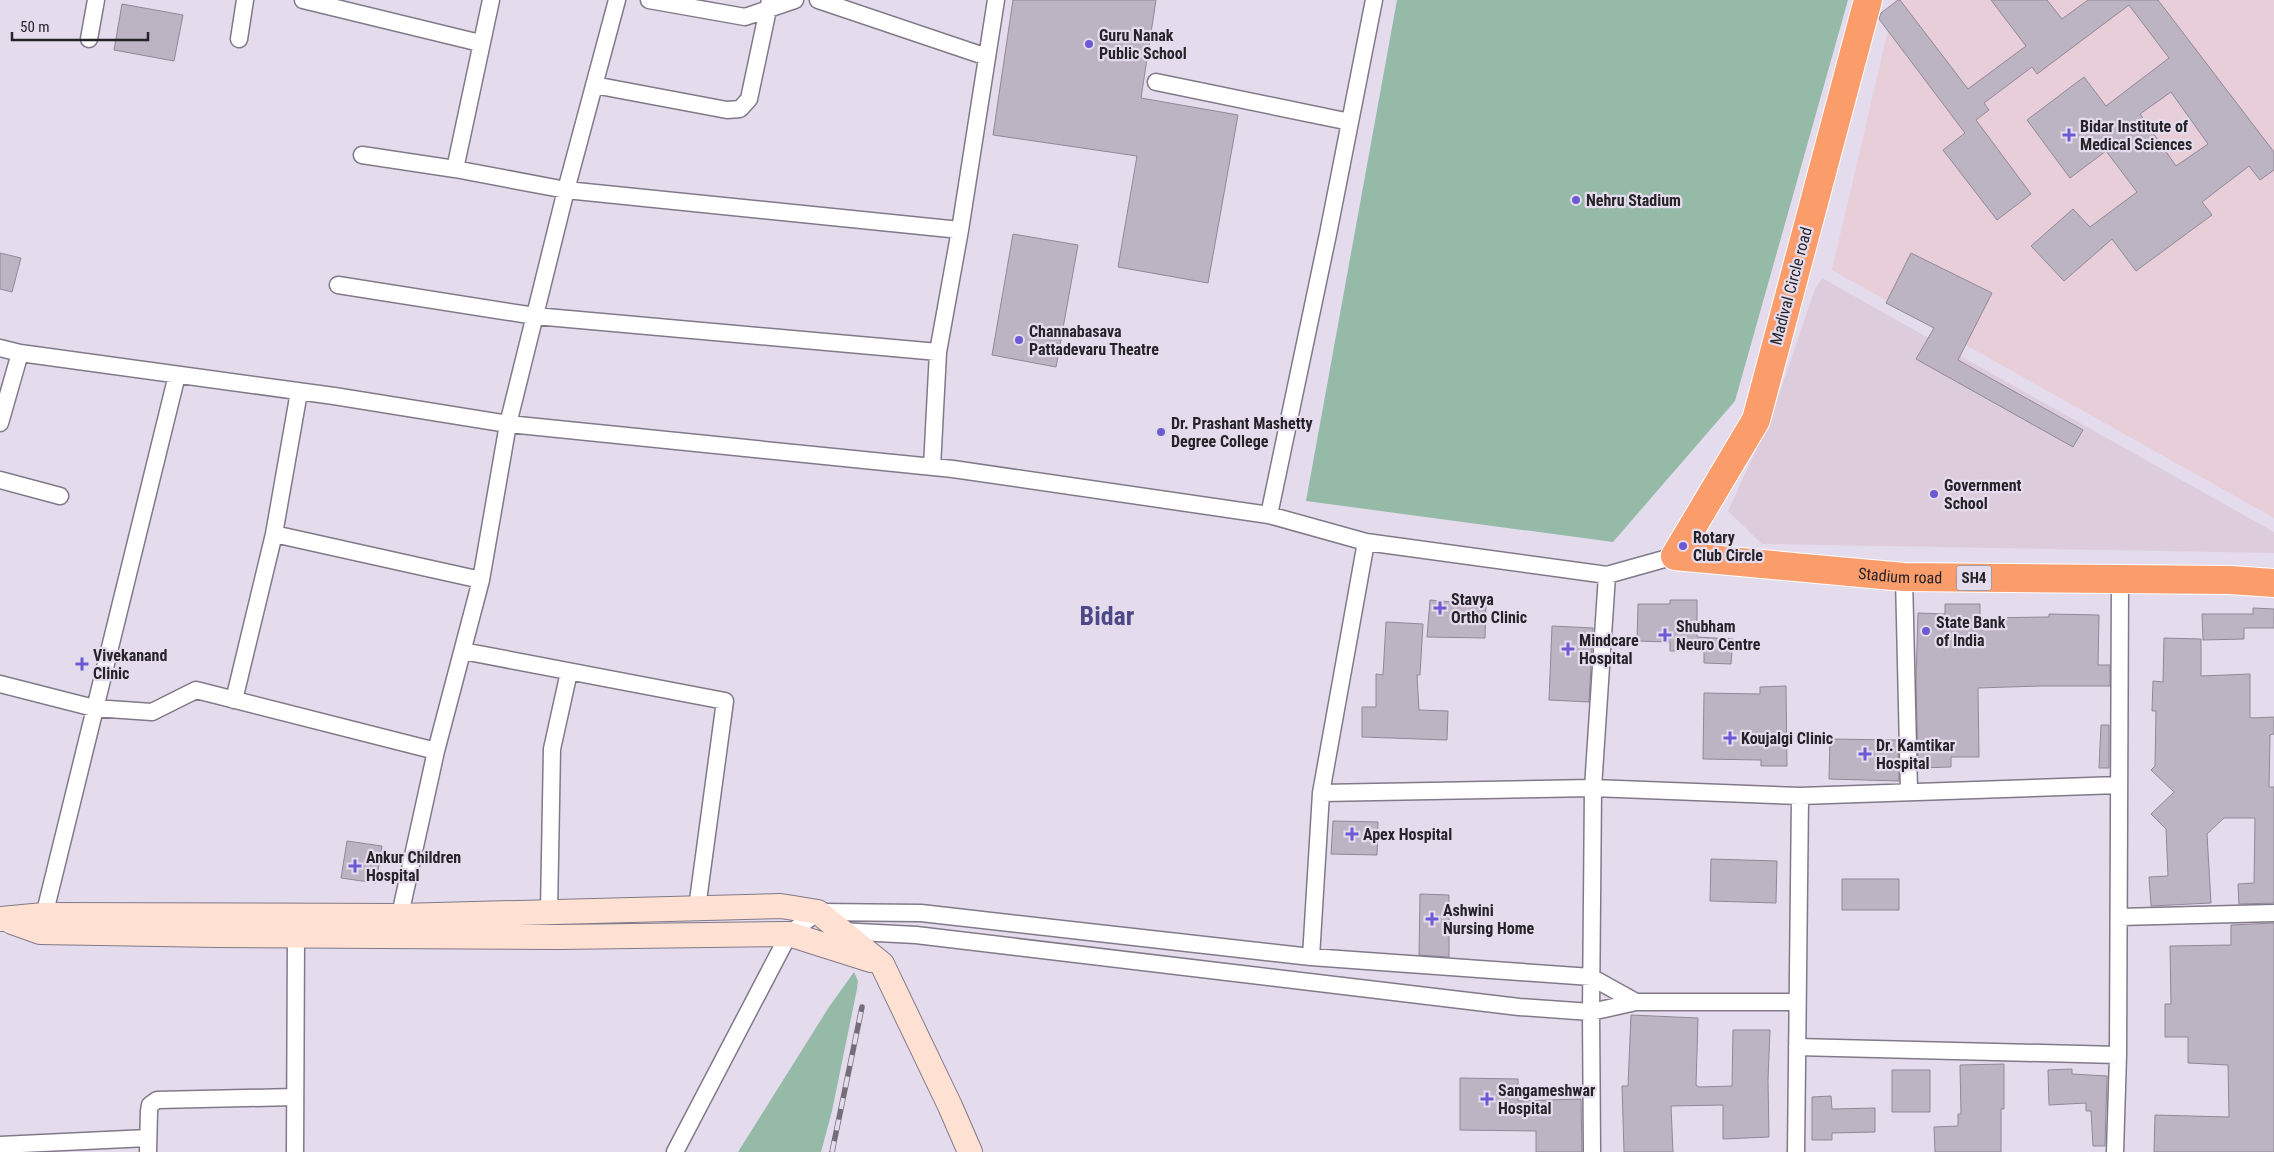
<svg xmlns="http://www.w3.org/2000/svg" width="2274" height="1152" viewBox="0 0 2274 1152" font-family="'Roboto Condensed',sans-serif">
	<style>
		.education { fill: #ddcddc }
		.medical { fill: #e7ced8 }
		.green { fill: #95baa8 }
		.building { fill: #bdb4c3; stroke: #918897; fill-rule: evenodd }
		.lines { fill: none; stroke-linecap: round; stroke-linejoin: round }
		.street-casing { stroke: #817988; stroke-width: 19 }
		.secondary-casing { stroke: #817988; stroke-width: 26 }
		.highway-casing { stroke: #fff; stroke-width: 30 }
		.street { stroke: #fff; stroke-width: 16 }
		.secondary { stroke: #fee1d3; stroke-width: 24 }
		.highway { stroke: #fb9c6b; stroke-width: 28 }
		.rail-casing { stroke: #736e79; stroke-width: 5.5 }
		.rail { stroke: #e4dcec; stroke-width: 4; stroke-dasharray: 11; stroke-linecap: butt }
		.poi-dot { fill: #6b5ad4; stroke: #e4dcec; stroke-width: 2 }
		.labels { text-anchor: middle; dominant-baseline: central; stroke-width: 4.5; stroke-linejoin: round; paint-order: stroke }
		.shield { fill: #e4dcec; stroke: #5e5a63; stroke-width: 1 }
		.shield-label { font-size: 15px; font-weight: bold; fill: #252228 }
		.poi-label { font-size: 16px; font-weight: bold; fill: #252228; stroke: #e4dcec; text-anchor: start }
		.street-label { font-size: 16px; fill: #252228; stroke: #e4dcec }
		.town-label { font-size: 26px; font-weight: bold; fill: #4d4886; stroke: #e4dcec }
	</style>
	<rect width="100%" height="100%" fill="#e4dcec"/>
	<path class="education" d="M1822,278L2274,532V553L1762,544L1728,511L1772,415L1815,289Z"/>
	<path class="medical" d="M1895,0H2274V518L1832,270Z"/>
	<path class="green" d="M1397,0H1848L1735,401L1613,542L1306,501Z
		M854,972L858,981L857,989L832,1111L821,1152H738L829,1007Z"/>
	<path class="building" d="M1013,0H1156L1141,98L1238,115L1208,283L1118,267L1137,156L993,135Z
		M1898,0H1900L1968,89L2026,46L1991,0H2047L2062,19L2088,0H2158L2274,152V170L2260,180L2249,166L2202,202L2212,215L2136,271L2112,239L2064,281L2031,246L2073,209L2090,227L2137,192L2106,151L2070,178L2027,120L2084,77L2106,106L2169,58L2129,5L2037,74L2032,67L1984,103L1989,110L1976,120L2031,194L1997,220L1943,150L1965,133L1879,19L1881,13ZM2171,92L2208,144L2176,166L2140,114Z
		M122,4L183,15L174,61L114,50Z
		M1013,234L1078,245L1056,367L992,355Z
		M0,253L21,258L12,292L0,289Z
		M1911,253L1992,293L1958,360L2083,430L2073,447L1916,359L1934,328L1886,303Z
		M1430,600L1486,605L1485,638L1427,637Z
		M1670,600H1697V637L1733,639L1731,664L1704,663V651H1670V642L1637,641L1638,604H1670Z
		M1945,604H1980V618L2049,617V614L2099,615L2098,665H2110V686H2040L1978,688L1979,757H1951V767L1918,768L1916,680L1918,613L1945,614Z
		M2253,608L2274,609V628H2244V639L2203,640L2202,614H2253Z
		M1386,622L1423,624L1420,675H1417L1419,710L1448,711L1447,740L1362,737V707H1376V674L1383,675Z
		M1552,626L1593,628L1589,702L1549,700Z
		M2164,638L2201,639V676L2250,674V718L2274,717V734L2270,735L2269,787H2274V903L2239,904L2238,884L2254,883L2255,818H2224L2207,834L2211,903L2151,906L2149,877L2168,876L2166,829L2151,814L2174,792L2151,770L2155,766L2156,711H2152L2153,681L2163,682Z
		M1786,686L1787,766H1761V760L1703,759L1704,693L1760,694V687Z
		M2101,725H2109V768H2099Z
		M1830,739L1898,740L1899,781L1829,779Z
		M1333,821L1378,822L1377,855L1331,854Z
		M347,841L382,846L376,883L341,878Z
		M1711,859L1777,861L1776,903L1710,901Z
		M1842,879H1899V910H1842Z
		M1420,894L1449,895V957L1419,955Z
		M2274,923V1152H2154L2155,1115L2229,1117L2228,1065L2188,1063V1037H2165V1004H2171L2170,946L2231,945V925Z
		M1631,1015L1698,1018L1696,1085L1699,1087L1732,1086L1733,1030H1770L1768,1080L1769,1137L1723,1139V1105L1671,1106L1673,1152H1624L1622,1086H1628Z
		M2004,1064V1109H2001V1152H1935L1934,1127L1958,1126V1114H1961L1960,1065Z
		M2072,1069V1074L2107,1076L2105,1146H2093L2091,1111H2086V1103L2049,1105L2048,1070Z
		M1892,1070H1930V1112H1892Z
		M1460,1078L1518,1079V1101L1581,1099L1582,1152H1536V1131L1460,1130Z
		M1831,1096L1832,1109L1875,1108V1132L1832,1133V1140H1812V1097Z"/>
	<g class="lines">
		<defs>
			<path id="street" d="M303,0L480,43
				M649,0L745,17L795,0
				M818,0L987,57
				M89,39L96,0
				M239,39L245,0
				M1156,82L1350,122
				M594,85L727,110L740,109L749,99L770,0
				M362,155L455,169L566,190L960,230
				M455,169L491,0
				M338,285L535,316L938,352
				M0,348L20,353
				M299,392L274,534L481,580
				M0,423L20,353L334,396L508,424L953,469L1269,515L1366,542
				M932,467L938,352L960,230L996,0
				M0,480L60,496
				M1269,515L1328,234L1374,0
				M1904,577L1909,792
				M463,651L725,701L697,908
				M0,684L94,708L152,712L196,690L436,751
				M234,700L274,534
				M1321,793L1593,788L1800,796L2119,785
				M549,911L552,749L569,672
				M2119,917L2274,913
				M42,924L177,375
				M398,924L436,751L481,580L508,424L566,190L617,0
				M839,931L916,935L1519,1007L1591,1012L1636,1002H1797
				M1311,957L1321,793L1366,542L1607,575L1675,556
				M1797,1047L2118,1055
				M0,1145L148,1138
				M148,1152L149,1111L150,1105L157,1100L295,1097
				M295,1152L296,935
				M675,1152L789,934L818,912L921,913L1311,957L1591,977L1636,1002
				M1592,1152L1591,1012L1593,788L1607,575
				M1796,1152L1800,796
				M2115,1152L2118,1055L2120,579"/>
			<path id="secondary" d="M0,919L44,915L400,916L781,906L818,912L882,964L950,1106L970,1152
				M12,922L40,932L217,935L559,937L789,934L871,960"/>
			<g id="highway">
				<path id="s1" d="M1868,0L1756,420L1675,556L1904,577L2230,580L2274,583"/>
			</g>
		</defs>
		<use href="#street" class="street-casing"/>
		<use href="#secondary" class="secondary-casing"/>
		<use href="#highway" class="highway-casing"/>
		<use href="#street" class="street"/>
		<use href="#secondary" class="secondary"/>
		<use href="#highway" class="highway"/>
		<defs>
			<path id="rail" d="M832,1152L862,1007"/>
		</defs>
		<use href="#rail" class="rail-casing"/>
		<use href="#rail" class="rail"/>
	</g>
	<g class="poi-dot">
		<circle cx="1089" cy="44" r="5"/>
		<path d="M2066.5 127.5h5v5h5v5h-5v5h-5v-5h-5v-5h5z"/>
		<circle cx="1576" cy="200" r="5"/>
		<circle cx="1019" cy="340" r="5"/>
		<circle cx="1161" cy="432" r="5"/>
		<circle cx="1934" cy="494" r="5"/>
		<circle cx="1683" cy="546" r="5"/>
		<path d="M1437.5 600.5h5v5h5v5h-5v5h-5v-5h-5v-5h5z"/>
		<circle cx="1926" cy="631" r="5"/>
		<path d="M1662.5 627.5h5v5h5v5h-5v5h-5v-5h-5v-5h5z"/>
		<path d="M1565.5 641.5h5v5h5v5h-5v5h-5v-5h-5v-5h5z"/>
		<path d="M79.5 656.5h5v5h5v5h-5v5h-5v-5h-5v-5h5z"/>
		<path d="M1727.5 730.5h5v5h5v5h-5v5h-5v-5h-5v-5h5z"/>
		<path d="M1862.5 746.5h5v5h5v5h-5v5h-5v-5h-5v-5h5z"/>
		<path d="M1349.5 826.5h5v5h5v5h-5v5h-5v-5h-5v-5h5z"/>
		<path d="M352.5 858.5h5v5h5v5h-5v5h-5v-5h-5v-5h5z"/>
		<path d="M1429.5 911.5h5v5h5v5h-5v5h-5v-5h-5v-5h5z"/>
		<path d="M1484.5 1091.5h5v5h5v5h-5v5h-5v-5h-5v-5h5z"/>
	</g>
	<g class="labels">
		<rect class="shield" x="1956.5" y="565.5" width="35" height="25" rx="4"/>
		<g class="shield-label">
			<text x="1974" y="578">SH4</text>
		</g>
		<g class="poi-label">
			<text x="1099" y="35">Guru Nanak<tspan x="1099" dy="18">Public School</tspan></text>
			<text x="2080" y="126">Bidar Institute of<tspan x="2080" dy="18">Medical Sciences</tspan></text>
			<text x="1586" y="200">Nehru Stadium</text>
			<text x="1029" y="331">Channabasava<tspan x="1029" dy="18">Pattadevaru Theatre</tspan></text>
			<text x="1171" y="423">Dr. Prashant Mashetty<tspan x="1171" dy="18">Degree College</tspan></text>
			<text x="1944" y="485">Government<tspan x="1944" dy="18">School</tspan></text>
			<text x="1693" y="537">Rotary<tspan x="1693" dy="18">Club Circle</tspan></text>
			<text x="1451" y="599">Stavya<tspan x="1451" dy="18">Ortho Clinic</tspan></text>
			<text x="1936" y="622">State Bank<tspan x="1936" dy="18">of India</tspan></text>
			<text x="1676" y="626">Shubham<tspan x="1676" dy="18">Neuro Centre</tspan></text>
			<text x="1579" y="640">Mindcare<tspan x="1579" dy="18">Hospital</tspan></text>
			<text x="93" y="655">Vivekanand<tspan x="93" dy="18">Clinic</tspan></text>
			<text x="1741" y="738">Koujalgi Clinic</text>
			<text x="1876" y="745">Dr. Kamtikar<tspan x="1876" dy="18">Hospital</tspan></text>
			<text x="1363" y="834">Apex Hospital</text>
			<text x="366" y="857">Ankur Children<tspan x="366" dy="18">Hospital</tspan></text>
			<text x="1443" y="910">Ashwini<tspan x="1443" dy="18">Nursing Home</tspan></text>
			<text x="1498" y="1090">Sangameshwar<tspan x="1498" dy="18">Hospital</tspan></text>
		</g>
		<g class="street-label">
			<text transform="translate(1791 286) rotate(-75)">Madival Circle road</text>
			<text stroke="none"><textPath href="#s1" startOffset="819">Stadium road</textPath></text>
		</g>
		<g class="town-label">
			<text x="1107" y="616">Bidar</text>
		</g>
	</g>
	<path d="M12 32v8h136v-8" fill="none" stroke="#252228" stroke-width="2.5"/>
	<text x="20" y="32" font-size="15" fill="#252228" stroke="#e4dcec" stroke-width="4" paint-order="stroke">50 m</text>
</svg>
